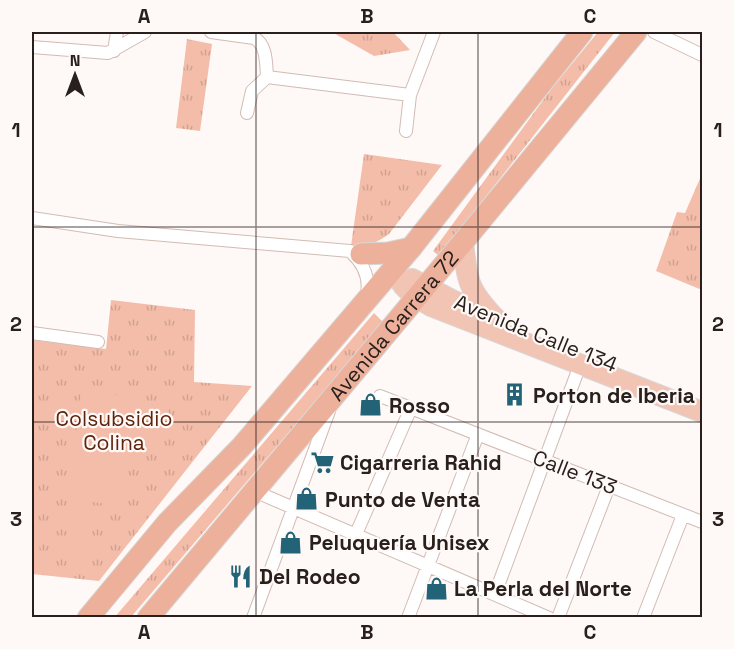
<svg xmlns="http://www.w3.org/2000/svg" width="734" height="649" viewBox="0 0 734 649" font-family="'Space Grotesk',sans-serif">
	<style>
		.grass { fill: url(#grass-tufts) }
		.pitch { fill: #f3bda9 }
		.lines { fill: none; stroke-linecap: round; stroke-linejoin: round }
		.minor-casing { stroke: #d2bbb3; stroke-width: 14 }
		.primary-casing { stroke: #d8d7d6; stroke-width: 22 }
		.trunk-casing { stroke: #d8d7d6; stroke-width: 23 }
		.minor { stroke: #fff; stroke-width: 12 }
		.primary { stroke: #f1c4b4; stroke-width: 20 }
		.trunk { stroke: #ecb09b; stroke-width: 21 }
		.grid { fill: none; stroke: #29201d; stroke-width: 1.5; stroke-opacity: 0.55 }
		.labels { text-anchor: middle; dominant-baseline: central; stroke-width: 4.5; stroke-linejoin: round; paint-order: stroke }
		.street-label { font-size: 21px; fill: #29201d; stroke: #fef9f7 }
		.poi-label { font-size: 21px; font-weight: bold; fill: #29201d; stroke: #fef9f7; text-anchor: start }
		.park-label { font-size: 21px; fill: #5e230b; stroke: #fef9f7 }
		.neatline { fill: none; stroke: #29201d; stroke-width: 2 }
		.grid-label { font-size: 20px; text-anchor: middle; font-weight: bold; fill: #29201d }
	</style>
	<defs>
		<pattern id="grass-tufts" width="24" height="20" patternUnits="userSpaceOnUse" patternTransform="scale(1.5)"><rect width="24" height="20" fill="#f3bda9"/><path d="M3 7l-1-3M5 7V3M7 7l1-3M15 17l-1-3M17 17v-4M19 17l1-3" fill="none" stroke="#d0a291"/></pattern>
	</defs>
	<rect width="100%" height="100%" fill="#fef9f7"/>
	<path class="grass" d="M334,32H393L410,50L374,56L337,35Z
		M598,32H615L439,256L433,251L552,88Z
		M187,39L212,44L200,131L176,128Z
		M364,154L442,165L389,234C377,243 366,247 351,246Z
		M702,174V290L656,271L677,212L685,213Z
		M111,300L195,310L194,382L252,386L99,581L32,574V340L106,349Z
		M374,313L383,322L131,617L114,618Z"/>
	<path class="pitch" d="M32,383H36L37,439H32Z
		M81,390L145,399L144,406L158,401L163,403L169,411L163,444C154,450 146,444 140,437L137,454L131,453L124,506L68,499Z
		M32,443H38V498H32Z
		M32,502H38L40,559H32Z
		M74,506L93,508L88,553L68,550Z"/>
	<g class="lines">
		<defs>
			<path id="minor" d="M211,32L254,38C267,44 266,64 267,77L410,95
				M654,32L702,55
				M32,47L108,53L145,32
				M114,51L117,32
				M247,113L252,91L267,77
				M406,131L410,95L434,32
				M32,218L118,231L350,251L367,256
				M351,252C364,264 371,280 366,298
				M32,333L98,342
				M380,396L702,522
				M254,491L549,618
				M356,534L411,408
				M495,594L580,365
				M253,618L329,411
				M408,618L478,434
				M558,618L609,486
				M643,618L683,515"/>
			<path id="primary" d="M463,242C467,281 468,290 496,319
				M394,268C400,288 414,296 431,306L702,412
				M412,279L452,300L480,312"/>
			<g id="trunk">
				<path d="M361,254L388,253L411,248"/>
				<path d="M88,618L167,523L242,446L411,248L582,32"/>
				<path id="s1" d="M148,618L463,242L636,32"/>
			</g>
		</defs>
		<use href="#minor" class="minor-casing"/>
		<use href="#primary" class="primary-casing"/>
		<use href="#trunk" class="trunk-casing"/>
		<use href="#minor" class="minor"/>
		<use href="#primary" class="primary"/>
		<use href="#trunk" class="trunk"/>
	</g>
	<path class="grid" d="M256,32V618M478,32V618M32,227H702M32,422H702"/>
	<defs>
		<symbol id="building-bare" viewBox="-9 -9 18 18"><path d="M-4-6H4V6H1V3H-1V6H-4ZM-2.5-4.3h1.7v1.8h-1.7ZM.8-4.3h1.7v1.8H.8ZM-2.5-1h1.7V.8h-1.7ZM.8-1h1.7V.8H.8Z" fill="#226377" stroke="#fef9f7" stroke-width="2.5" paint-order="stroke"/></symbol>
		<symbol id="shop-bare" viewBox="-9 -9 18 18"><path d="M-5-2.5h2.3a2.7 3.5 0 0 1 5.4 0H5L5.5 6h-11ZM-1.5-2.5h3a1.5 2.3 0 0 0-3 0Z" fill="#226377" stroke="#fef9f7" stroke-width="2.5" paint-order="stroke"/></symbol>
		<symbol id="supermarket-bare" viewBox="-9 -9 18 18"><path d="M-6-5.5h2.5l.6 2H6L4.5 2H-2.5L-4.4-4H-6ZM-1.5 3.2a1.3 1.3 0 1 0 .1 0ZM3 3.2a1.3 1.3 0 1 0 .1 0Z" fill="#226377" stroke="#fef9f7" stroke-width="2.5" paint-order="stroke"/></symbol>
		<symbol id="restaurant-bare" viewBox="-9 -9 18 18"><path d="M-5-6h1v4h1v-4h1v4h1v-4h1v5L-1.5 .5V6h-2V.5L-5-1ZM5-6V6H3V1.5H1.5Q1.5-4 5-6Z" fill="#226377" stroke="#fef9f7" stroke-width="2.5" paint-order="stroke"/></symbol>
	</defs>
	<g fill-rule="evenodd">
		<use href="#building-bare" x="498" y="378" width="33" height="33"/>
		<use href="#shop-bare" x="354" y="388" width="33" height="33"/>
		<use href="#supermarket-bare" x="306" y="446" width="33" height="33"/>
		<use href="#shop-bare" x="290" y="482" width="33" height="33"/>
		<use href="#shop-bare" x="274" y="526" width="33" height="33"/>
		<use href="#restaurant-bare" x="224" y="560" width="33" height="33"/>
		<use href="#shop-bare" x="420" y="572" width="33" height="33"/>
	</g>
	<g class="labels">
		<g class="street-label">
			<text stroke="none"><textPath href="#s1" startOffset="382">Avenida Carrera 72</textPath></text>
			<text transform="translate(536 333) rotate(22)">Avenida Calle 134</text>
			<text transform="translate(575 472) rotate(21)">Calle 133</text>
		</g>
		<g class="poi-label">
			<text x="533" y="395">Porton de Iberia</text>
			<text x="389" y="405">Rosso</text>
			<text x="340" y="462">Cigarreria Rahid</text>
			<text x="325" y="499">Punto de Venta</text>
			<text x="309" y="542">Peluquería Unisex</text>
			<text x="259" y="576">Del Rodeo</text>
			<text x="454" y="588">La Perla del Norte</text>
		</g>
		<g class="park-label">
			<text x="114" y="418">Colsubsidio<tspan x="114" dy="24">Colina</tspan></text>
		</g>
	</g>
	<rect width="734" height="649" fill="none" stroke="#fef9f7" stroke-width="66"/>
	<g transform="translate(75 75)" stroke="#fef9f7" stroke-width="4.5" paint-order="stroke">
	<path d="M0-4.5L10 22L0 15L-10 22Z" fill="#29201d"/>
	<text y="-9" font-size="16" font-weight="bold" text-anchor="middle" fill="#29201d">N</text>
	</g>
	<rect x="33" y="33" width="668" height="583" class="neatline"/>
	<g class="grid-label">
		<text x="144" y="23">A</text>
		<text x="367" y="23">B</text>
		<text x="590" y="23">C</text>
		<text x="16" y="137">1</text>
		<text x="718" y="137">1</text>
		<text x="16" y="331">2</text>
		<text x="718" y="331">2</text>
		<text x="16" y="526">3</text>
		<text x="718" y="526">3</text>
		<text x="144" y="639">A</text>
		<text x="367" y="639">B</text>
		<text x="590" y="639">C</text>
	</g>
</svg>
